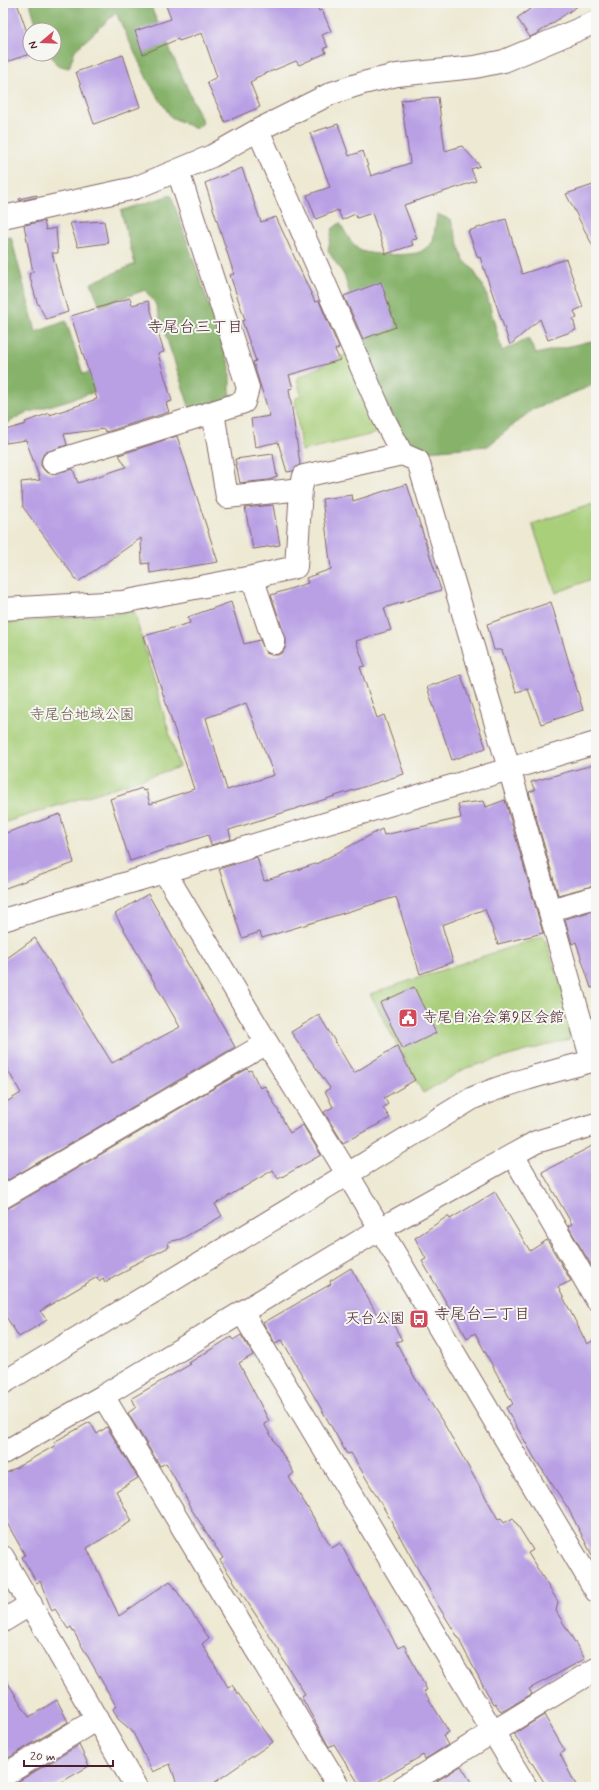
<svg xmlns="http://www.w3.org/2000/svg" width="599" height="1790" viewBox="0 0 599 1790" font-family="Mynerve,'Klee One',sans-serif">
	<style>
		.green { fill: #a9cf7a; stroke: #7a7752 }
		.forest { fill: #86b26a; stroke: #68684a }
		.building { fill: #b9a0e5; fill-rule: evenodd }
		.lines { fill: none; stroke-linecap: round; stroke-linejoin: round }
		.minor-casing { stroke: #836666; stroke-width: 24 }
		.minor { stroke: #fff; stroke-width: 22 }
		.labels { text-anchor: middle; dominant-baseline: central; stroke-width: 4; stroke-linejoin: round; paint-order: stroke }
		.park-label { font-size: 15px; fill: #665443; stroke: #f6f6f2 }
		.poi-label { font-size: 15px; fill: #4a1f2b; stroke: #f6f6f2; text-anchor: start }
		.neighbourhood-label { font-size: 16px; fill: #4a1f2b; stroke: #f6f6f2 }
	</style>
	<rect width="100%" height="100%" fill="#f6f6f2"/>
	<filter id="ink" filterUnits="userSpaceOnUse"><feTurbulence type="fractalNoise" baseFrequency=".025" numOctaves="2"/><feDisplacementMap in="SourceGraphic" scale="8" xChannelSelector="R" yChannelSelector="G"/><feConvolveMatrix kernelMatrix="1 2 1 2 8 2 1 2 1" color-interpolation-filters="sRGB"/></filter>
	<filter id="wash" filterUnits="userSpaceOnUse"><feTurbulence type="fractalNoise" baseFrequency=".012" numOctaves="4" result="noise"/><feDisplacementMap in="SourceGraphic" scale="16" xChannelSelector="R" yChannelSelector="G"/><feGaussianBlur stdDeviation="0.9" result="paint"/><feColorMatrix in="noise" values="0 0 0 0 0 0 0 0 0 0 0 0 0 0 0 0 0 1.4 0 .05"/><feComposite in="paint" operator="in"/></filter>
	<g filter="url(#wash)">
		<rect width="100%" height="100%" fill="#ede9d3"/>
		<path class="green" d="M349,353L382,432L301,451L295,399L301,395L297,378Z
			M596,503V577L556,593L532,524Z
			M133,608L179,767L3,823V623L124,613Z
			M544,936L575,1027L569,1039L466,1068L423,1093L370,994Z"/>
		<path class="forest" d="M30,3H151L153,12L203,123L196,129L171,117L148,81L116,13L75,50L69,68L57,65L50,54H54V30H38Z
			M171,195L230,366V398L190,409L155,303L145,290L100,306L91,283L135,264L121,211Z
			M437,214L451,220L463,259L473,269L486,292L502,351L528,338L536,354L591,341L596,345V384L533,409L488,446L413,452L382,397L344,275L328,251L332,229L340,223C345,231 350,243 358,249C366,256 410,256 420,252C424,250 429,245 433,242Z
			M11,237L36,332L66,321L83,374L104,369L111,387L23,414L3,426V238Z"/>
		<g id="blocks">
			<path class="building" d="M3,3H17L30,41V54L3,63Z
				M165,3H315L319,11L322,10L331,31L322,35L328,47L324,48L326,53L299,65L296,61L255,78V80L250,82L260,107L225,122L207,82L217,77L202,33L179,41L178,39L143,54L135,31L171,19Z
				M539,3H582L538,33L530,37L517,18Z
				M123,55L140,107L94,124L76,72Z
				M438,97L445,151L462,146L480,166L471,169L476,181L404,205L417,239L411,240L413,245L386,254L372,213L357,218L355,214L342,220L338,210L316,219L307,195L330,187L310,133L338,124L349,156L363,151L371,176L410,163L401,100Z
				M242,168L261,222L276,217L315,302L319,301L339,348L335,350L340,360L289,375L293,388L289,389L300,464L293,471L287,472L278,442L255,447L251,419L270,416L253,362L256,361L242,321L245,320L230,275L234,274L205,183Z
				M596,184V252L566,194Z
				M37,195V197L20,201L19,199Z
				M506,219L522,274L566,259L583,307L574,311L577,318L573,319L576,330L548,340L540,319L510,345L480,257L478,258L468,231Z
				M44,221L46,230L56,228L58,253H52L68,312L46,319L37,302L29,274L33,272L24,225Z
				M104,221L108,243L78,247L70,223Z
				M381,282L396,327L363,339L344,296Z
				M130,298L132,305L148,301L164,352L158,354L172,401L166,403L169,412L106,432L104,429L64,434L67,445L44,453L41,460V466L45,471L51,474L73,469L78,483L126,467L119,455L177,436L218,562L150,573L149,563L142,564L141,538L78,582L23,507L21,482L40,480L26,440L6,443L3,431L26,424L25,422L50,413V415L97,399L71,316Z
				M273,454L277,477L269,480L240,483L235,459Z
				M407,484L441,590L384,608L391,630L356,641L365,666L360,667L377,718L384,715L404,774L229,830L231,839L211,845L208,835L130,861L110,799L142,788L143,791L146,790L150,804L194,789L144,636L190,623L188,617L231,602L244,644L260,640L266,653L272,655H278L283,652L286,646V639L271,595L308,583L306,578L331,569L322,499L352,495L353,501ZM246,703L274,775L227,790L206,718Z
				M273,505L280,545L253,549L245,508Z
				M551,602L583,710L541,724L528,689L516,692L502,650H494L487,624Z
				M461,675L486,748L452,760L427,687Z
				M596,764V885L558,895L529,792L535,790L531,782Z
				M505,800L543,933L498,944L485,909L442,925L453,962L420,974L396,897L262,938L260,932L242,938L219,869L257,857L264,881L318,863L382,829L384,835L461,818L458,804L484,801L486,807Z
				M60,814L74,863L3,889V834Z
				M148,894L235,1047L3,1183V1104L21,1093L3,1062V961L35,938L112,1063L180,1027L115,914Z
				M596,910V987L591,988L576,942L572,944L565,919Z
				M414,987L436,1033L403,1049L380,1003Z
				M319,1015L354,1073L397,1046L415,1080L384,1098L388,1104L383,1108L390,1118L343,1143L324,1112L333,1107L325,1091L330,1088L291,1032Z
				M247,1069L249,1071L251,1070L260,1088L265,1086L290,1133L303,1125L321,1155L278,1179L273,1170L215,1204L222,1216L181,1239L168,1242L169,1247L129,1267L130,1269L105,1282L103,1278L99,1281L97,1277L40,1311L47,1320L19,1337L3,1312V1209L9,1208Z
				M596,1144V1269L594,1270L568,1226L572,1224L542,1172Z
				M495,1192L530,1251L547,1240L571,1281L558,1287L587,1344L596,1339V1563L568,1508L535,1459L506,1408L513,1404L475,1333L467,1338L422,1261L426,1259L415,1238L448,1216L450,1219Z
				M351,1268L380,1320L388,1315L402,1340L396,1342L415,1378L444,1424L498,1519L501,1518L504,1523L513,1518L533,1550L528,1553L558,1602L556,1611L585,1659L529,1689L532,1694L501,1712L495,1703L493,1704L460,1642H461L439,1607L389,1517L351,1453L347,1454L282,1340L275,1343L263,1323L331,1284L330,1281Z
				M241,1335L253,1355L239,1363L269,1421L264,1424L294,1473L289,1477L332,1548L340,1543L398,1648L404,1645L427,1690L424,1691L449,1732L443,1736L448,1745L425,1759L423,1755L369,1787H361L334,1744L329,1747L301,1696L305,1694L279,1653L280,1652L220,1560L223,1558L188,1504L189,1503L166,1463L160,1466L128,1413L136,1407L132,1398L191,1364L189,1363L231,1337L233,1340Z
				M90,1422L97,1434L107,1427L138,1478L116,1491L132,1521L87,1548L119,1616L170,1581L209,1638L202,1644L228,1687L232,1685L273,1742L208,1787H178L170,1764L153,1772L132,1731L118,1719L113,1709L116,1706L71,1627L68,1629L55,1609L52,1611L40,1581L37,1583L22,1557L25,1555L3,1516V1475L56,1445L54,1442Z
				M3,1675L29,1717L57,1700L68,1722L3,1761Z
				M544,1715L565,1751L560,1754L577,1787H547L514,1734Z
				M79,1745L89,1766L53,1787H9Z
				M461,1766L474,1787H440L437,1781Z"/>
		</g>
	</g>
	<g filter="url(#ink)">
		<use href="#blocks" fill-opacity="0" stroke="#836666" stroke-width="1"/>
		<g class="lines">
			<defs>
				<path id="minor" d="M258,130L383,417L402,454L418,461L516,792L592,1061
					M178,171L248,388L244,402L213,412L227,497L301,489
					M3,217L135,188L212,156L258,130L332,93L363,83L397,75L475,67L504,61L596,22
					M53,462L213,412
					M252,577L274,643
					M3,609L122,602L252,577L296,567L301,489L304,476L402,454
					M164,871L267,1043L348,1175L596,1591
					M550,910L596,897
					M3,920L596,743
					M513,1155L596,1299
					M3,1197L267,1043
					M242,1312L526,1787
					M3,1383L473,1098C513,1081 555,1071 596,1060
					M103,1396L339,1787
					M3,1453L103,1396L380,1229L536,1142L596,1124
					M3,1557L136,1787
					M3,1621L31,1604
					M3,1776L97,1719
					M403,1787L596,1669"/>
			</defs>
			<use href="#minor" class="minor-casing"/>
			<use href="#minor" class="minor"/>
		</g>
	</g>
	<defs>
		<symbol id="civic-square" viewBox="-11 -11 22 22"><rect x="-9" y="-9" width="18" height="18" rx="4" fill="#d1495b" stroke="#f6f6f2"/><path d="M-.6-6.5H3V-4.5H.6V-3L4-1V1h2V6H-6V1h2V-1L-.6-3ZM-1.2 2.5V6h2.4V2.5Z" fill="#fff"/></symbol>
		<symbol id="bus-square" viewBox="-11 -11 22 22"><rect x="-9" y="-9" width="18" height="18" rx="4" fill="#d1495b" stroke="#f6f6f2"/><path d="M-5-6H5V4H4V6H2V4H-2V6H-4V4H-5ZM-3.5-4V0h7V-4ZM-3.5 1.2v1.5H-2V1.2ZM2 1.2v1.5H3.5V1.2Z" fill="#fff"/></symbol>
	</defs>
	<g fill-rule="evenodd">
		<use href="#civic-square" x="397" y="1007" width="22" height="22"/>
		<use href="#bus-square" x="408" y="1308" width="22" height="22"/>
	</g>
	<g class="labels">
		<g class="park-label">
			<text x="82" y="715">寺尾台地域公園</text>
		</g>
		<g class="poi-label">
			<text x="422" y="1018">寺尾自治会第9区会館</text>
			<text x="405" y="1319" text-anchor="end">天台公園</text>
		</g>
		<g class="neighbourhood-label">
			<text x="195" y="327">寺尾台三丁目</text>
			<text x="482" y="1314">寺尾台二丁目</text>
		</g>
	</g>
	<rect width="599" height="1790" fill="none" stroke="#f6f6f2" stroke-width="16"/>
	<g transform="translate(42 42) rotate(251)"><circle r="19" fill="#f6f6f2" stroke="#b1a0a2"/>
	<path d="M0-3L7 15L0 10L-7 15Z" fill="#d1495b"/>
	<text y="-6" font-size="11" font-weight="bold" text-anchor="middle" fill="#4a1f2b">N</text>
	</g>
	<path d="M24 1760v6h89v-6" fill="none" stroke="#4a1f2b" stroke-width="2"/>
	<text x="30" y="1760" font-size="12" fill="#4a1f2b" stroke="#f6f6f2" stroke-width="3" paint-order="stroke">20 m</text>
</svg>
